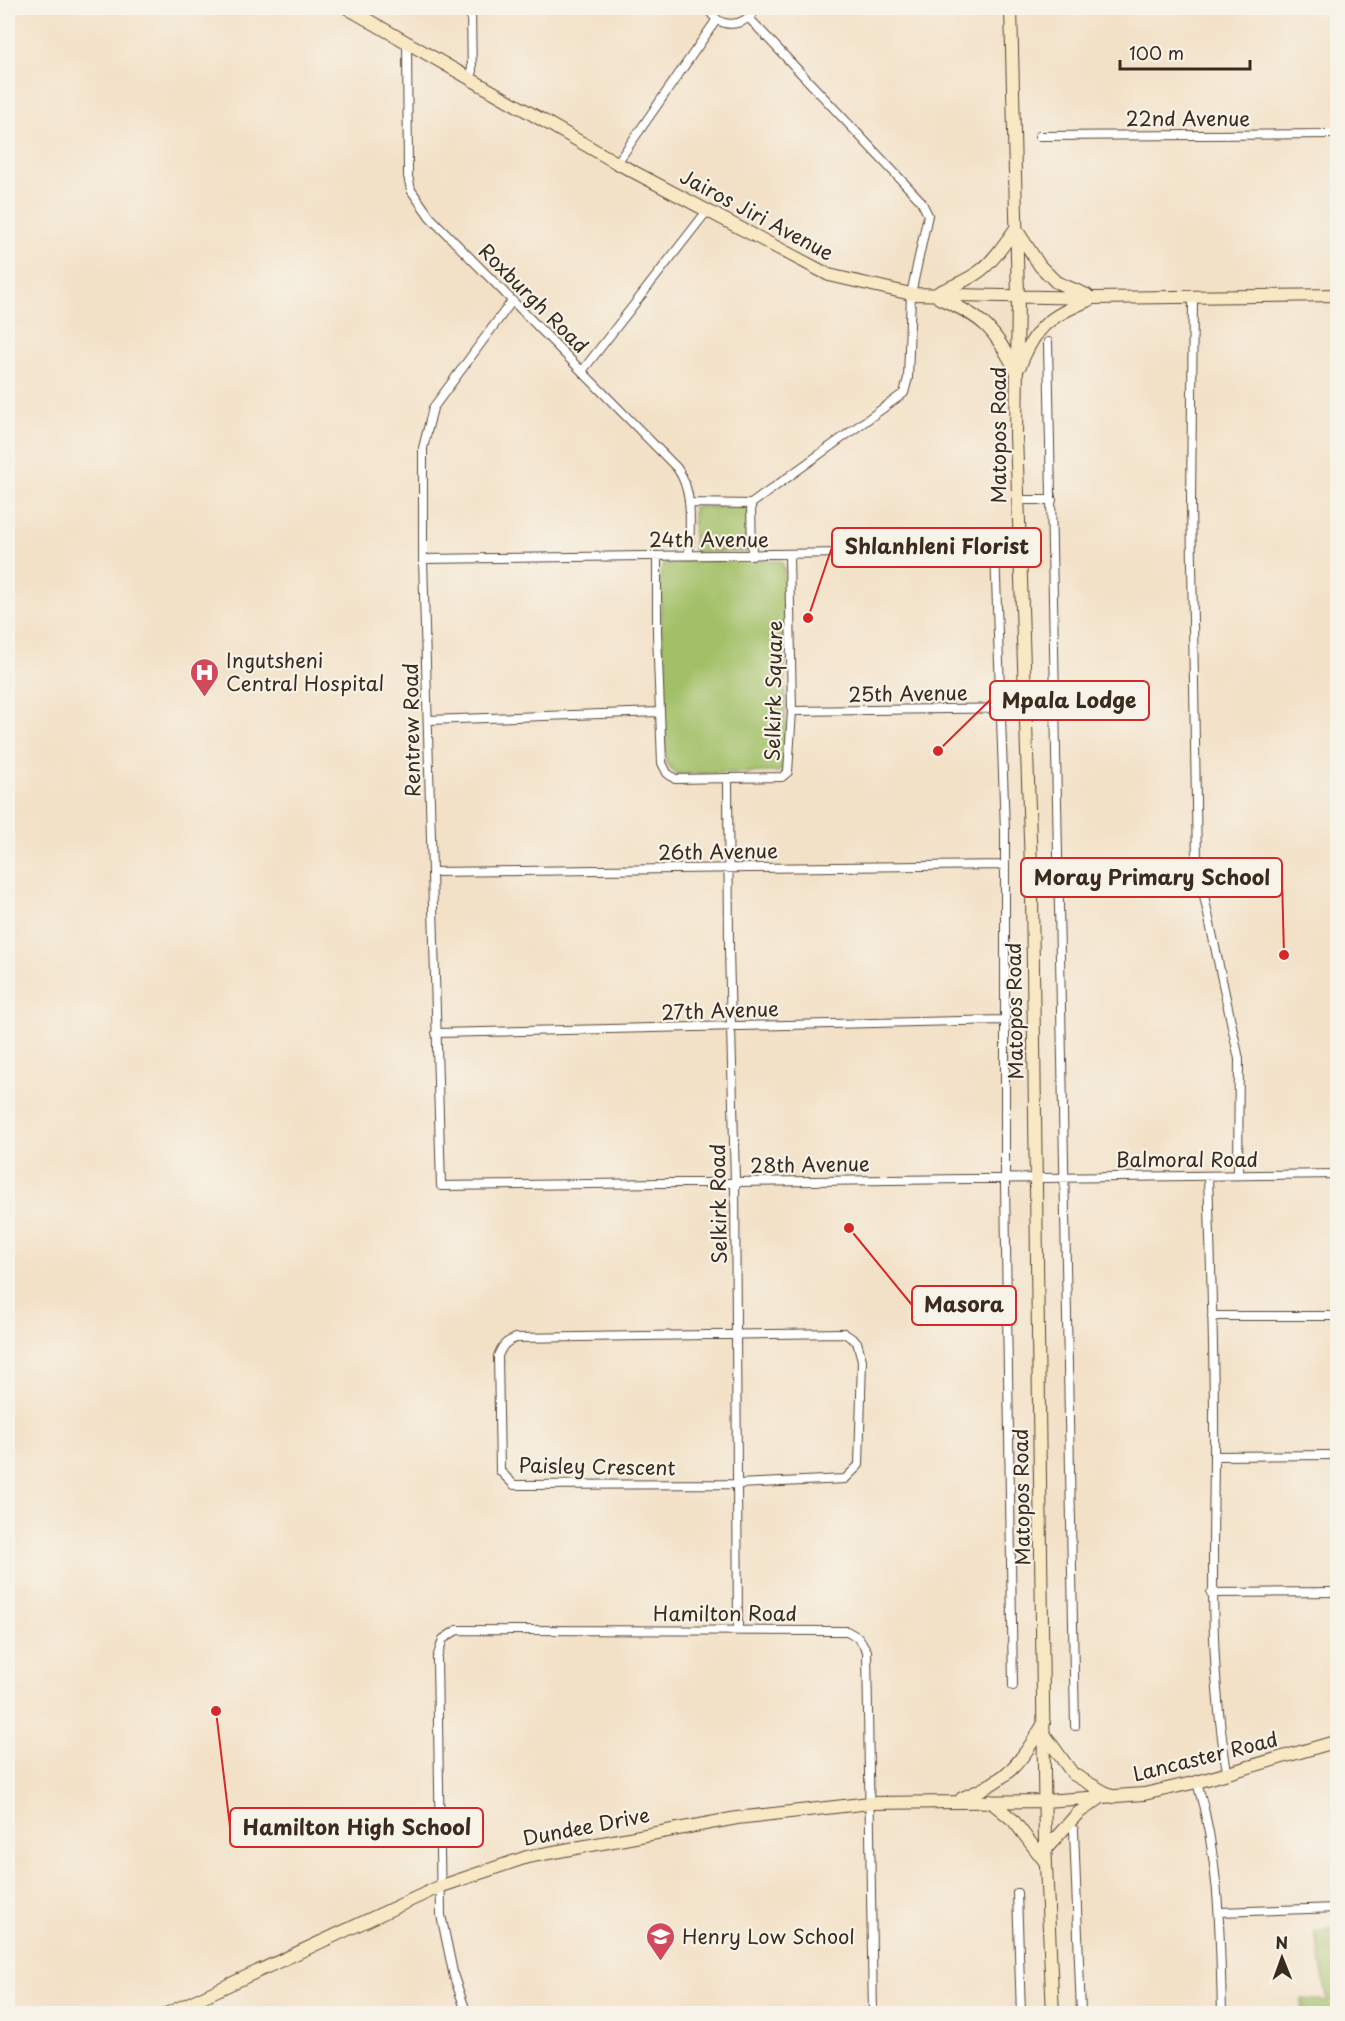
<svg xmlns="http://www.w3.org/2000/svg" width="1345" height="2021" viewBox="0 0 1345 2021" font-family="'Playpen Sans',sans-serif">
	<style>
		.green { fill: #a2c068; stroke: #6e7543; stroke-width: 1.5 }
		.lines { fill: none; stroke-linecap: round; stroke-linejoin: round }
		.street-casing { stroke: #574537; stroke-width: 10 }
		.secondary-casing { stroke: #574537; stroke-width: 14 }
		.street { stroke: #fff; stroke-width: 8 }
		.secondary { stroke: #f8e8c3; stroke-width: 12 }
		.labels { text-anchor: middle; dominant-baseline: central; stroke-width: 4.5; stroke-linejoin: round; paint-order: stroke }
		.street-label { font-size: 20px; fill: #3b2a1e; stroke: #f7f3e8 }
		.poi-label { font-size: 20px; fill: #3b2a1e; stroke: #f7f3e8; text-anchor: start }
		.leader { fill: none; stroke: #d62828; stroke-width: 2 }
		.callout-dot { fill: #d62828; stroke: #f7f3e8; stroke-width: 2 }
		.callout { fill: #f7f3e8; stroke: #d62828; stroke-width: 2 }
		.callout-label { font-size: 21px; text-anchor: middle; font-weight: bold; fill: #3b2a1e }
	</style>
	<rect width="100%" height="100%" fill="#f7f3e8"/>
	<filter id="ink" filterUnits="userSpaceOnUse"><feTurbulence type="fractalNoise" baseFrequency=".0167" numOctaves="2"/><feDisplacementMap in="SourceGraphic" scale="12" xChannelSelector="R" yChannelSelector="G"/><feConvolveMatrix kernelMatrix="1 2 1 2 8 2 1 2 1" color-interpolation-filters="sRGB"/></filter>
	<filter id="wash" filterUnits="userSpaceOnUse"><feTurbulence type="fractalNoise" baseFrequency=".008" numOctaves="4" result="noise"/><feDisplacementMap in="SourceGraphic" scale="24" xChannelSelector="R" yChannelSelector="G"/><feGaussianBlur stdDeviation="1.35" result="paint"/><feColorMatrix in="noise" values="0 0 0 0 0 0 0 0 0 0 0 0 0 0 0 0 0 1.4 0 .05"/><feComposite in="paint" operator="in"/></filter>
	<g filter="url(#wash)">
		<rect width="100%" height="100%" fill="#f3e1c7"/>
		<path class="green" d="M693,507H748V552H694Z
			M666,560L781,561L784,568L786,759L783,768L778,772L676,774L665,762L660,573Z
			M1337,1928V2013H1302V1999L1328,2001L1315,1932Z"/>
	</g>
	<g filter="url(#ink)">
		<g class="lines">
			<defs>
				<path id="street" d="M471,8L472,79
					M708,8C719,31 745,27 757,8
					M749,18L921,201L928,215L911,294L908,378L904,393L751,504L752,556
					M407,41L408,176L411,190L430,217L677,468C695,493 689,527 689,556
					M1039,136L1338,134
					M617,163L717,19
					M1193,298L1191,503L1197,863L1239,1059L1238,1175
					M512,301L433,408L423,448V559L441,1186L1338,1174
					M1048,342L1075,1726
					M583,370L707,211
					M1017,500H1052
					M689,503L751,504
					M657,556V633L662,763L667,773L675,779L782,777L788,772L792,711L789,555
					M423,559L995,551L1005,830V1184L1013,1686
					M792,711L1024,708
					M428,720L659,712
					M728,778L729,949L735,1182L738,1629
					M432,872L1005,865
					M436,1033L1004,1020
					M1208,1176C1211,1270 1215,1364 1214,1458C1213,1564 1209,1666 1227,1771
					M1212,1316H1338
					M844,1333L857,1342L862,1360L859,1465L845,1479L738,1484L514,1485L500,1471L498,1356C502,1346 505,1342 516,1338Z
					M1214,1456L1338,1455
					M1211,1593L1338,1592
					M1197,1782C1220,1860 1220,1933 1222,2014
					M1074,1830L1081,2014
					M1017,1893L1021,2014
					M1219,1912L1338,1908
					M467,2014L454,1977L441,1915L437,1658L443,1639L457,1630L847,1631L859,1638L867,1651L873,2014"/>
				<path id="secondary" d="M347,8L617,163L829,275L911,294L1093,298L1338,295
					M1011,8L1018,297L1016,435L1032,896L1045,1844L1053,2014
					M1018,232L1040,266L1056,282L1087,295
					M939,292C984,274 988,267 1016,228
					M939,298C986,319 992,327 1017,372
					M1020,366C1036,325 1050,317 1089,300
					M1045,1735L1073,1774L1113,1797
					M962,1798C1008,1780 1020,1764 1044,1723
					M990,1801L1013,1820L1046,1863
					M1046,1849L1078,1813L1099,1799
					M166,2014L439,1887L527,1857L737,1818L870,1803L1045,1801L1144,1794L1197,1782L1338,1741"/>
			</defs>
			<use href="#street" class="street-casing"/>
			<use href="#secondary" class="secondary-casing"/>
			<use href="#street" class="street"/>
			<use href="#secondary" class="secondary"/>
		</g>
	</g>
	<defs>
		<symbol id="hospital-pin" viewBox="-11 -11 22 30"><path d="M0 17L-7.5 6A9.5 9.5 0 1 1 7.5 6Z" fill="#d1495b" stroke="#f7f3e8"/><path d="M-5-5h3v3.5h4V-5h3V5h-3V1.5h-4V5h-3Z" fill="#fff"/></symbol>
		<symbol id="school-pin" viewBox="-11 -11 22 30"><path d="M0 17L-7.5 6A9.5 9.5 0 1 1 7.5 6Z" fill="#d1495b" stroke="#f7f3e8"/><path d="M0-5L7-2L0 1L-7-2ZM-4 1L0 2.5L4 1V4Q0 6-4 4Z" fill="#fff"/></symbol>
	</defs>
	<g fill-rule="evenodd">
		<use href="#hospital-pin" x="188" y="656" width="33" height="45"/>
		<use href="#school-pin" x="644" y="1920" width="33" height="45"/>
	</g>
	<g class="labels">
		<g class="street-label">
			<text x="1188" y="118">22nd Avenue</text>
			<text transform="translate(757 214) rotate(28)">Jairos Jiri Avenue</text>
			<text transform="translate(534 298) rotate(45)">Roxburgh Road</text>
			<text transform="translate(998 435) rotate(-90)">Matopos Road</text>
			<text x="709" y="539">24th Avenue</text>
			<text transform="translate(773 691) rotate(-89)">Selkirk Square</text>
			<text transform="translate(908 693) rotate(-1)">25th Avenue</text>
			<text transform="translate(411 730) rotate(-91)">Rentrew Road</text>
			<text transform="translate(718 851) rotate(-1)">26th Avenue</text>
			<text transform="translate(720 1010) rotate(-2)">27th Avenue</text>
			<text transform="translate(1014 1011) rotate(-91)">Matopos Road</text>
			<text x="1187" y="1159">Balmoral Road</text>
			<text transform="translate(810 1164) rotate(-1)">28th Avenue</text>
			<text transform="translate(718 1204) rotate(-91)">Selkirk Road</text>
			<text transform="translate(597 1466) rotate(1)">Paisley Crescent</text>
			<text transform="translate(1021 1497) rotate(-91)">Matopos Road</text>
			<text x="725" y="1613">Hamilton Road</text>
			<text transform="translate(1205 1756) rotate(-14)">Lancaster Road</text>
			<text transform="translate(586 1826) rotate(-11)">Dundee Drive</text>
		</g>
		<g class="poi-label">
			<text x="226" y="660">Ingutsheni<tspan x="226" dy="23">Central Hospital</tspan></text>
			<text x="682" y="1936">Henry Low School</text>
		</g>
	</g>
	<path class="leader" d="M808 618L832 547M938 751L990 700M1284 955L1282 878M849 1228L912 1305M216 1711L230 1827"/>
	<g class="callout-dot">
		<circle cx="808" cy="618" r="6"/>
		<circle cx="938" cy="751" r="6"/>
		<circle cx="1284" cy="955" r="6"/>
		<circle cx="849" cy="1228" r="6"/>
		<circle cx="216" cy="1711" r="6"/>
	</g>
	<g class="callout">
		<rect x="832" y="528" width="209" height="39" rx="6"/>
		<rect x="990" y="681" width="159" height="39" rx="6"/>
		<rect x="1021" y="858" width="261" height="39" rx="6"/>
		<rect x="912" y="1286" width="104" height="39" rx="6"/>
		<rect x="230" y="1808" width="253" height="39" rx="6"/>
	</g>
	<g class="callout-label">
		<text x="937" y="554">Shlanhleni Florist</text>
		<text x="1069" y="708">Mpala Lodge</text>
		<text x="1152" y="885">Moray Primary School</text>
		<text x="964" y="1312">Masora</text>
		<text x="357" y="1835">Hamilton High School</text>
	</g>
	<rect width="1345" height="2021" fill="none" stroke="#f7f3e8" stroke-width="30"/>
	<g transform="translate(1282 1958) rotate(359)" stroke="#f7f3e8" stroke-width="4.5" paint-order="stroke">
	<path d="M0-4.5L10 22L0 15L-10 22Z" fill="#3b2a1e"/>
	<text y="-9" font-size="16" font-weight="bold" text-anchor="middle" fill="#3b2a1e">N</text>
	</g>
	<path d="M1120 60v9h130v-9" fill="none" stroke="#3b2a1e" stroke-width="3"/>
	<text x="1129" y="60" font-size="18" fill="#3b2a1e" stroke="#f7f3e8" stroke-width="4.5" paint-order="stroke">100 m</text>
</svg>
